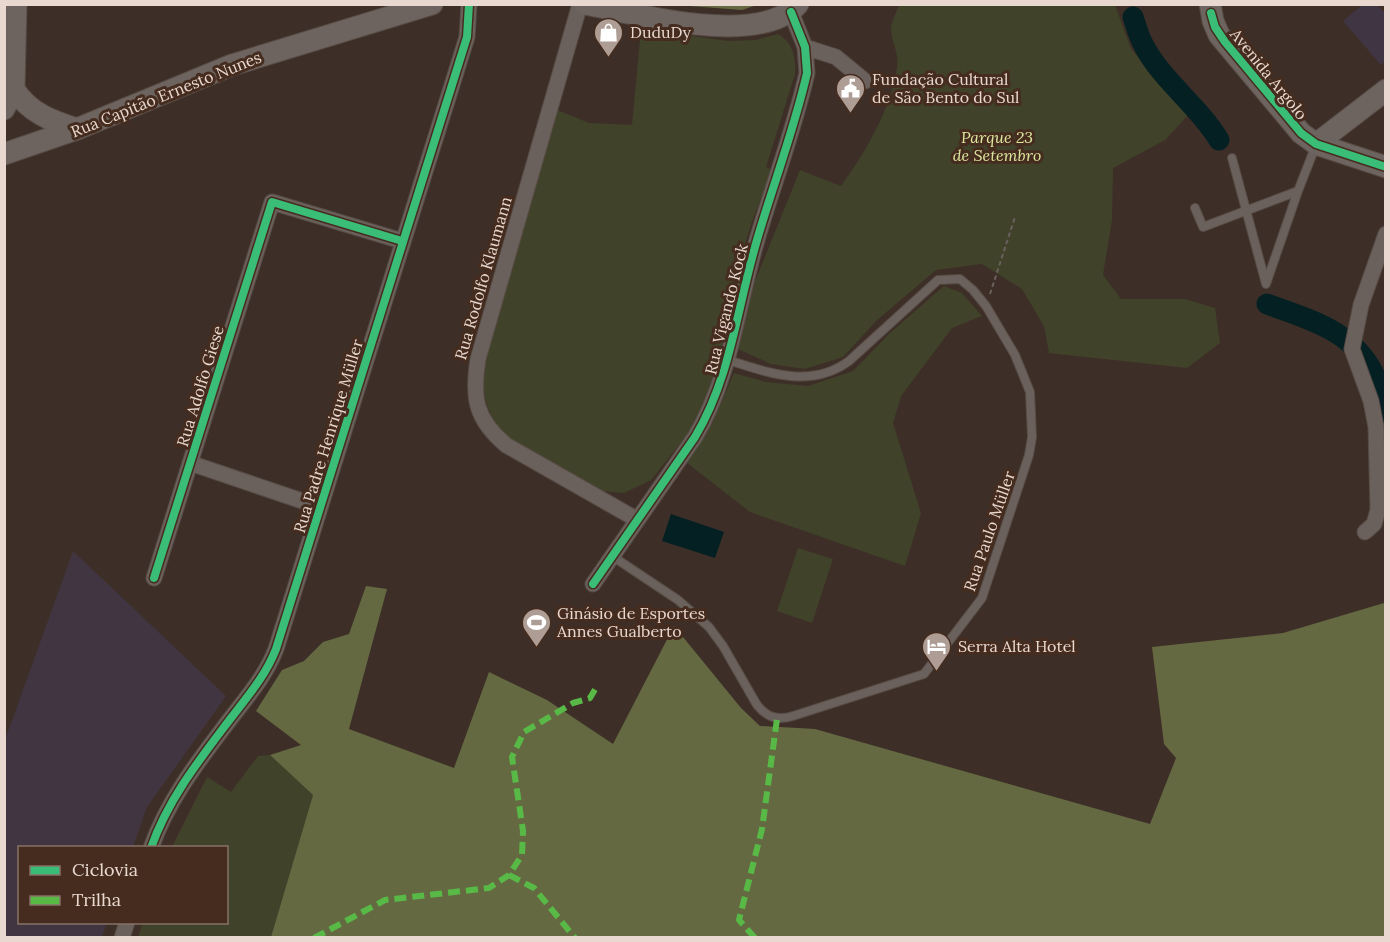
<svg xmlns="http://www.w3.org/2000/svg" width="1390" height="942" viewBox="0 0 1390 942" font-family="Lora,serif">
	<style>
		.industrial { fill: #403541 }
		.education { fill: #403542 }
		.green { fill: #40422a }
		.forest { fill: #656942 }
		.water { fill: #052023 }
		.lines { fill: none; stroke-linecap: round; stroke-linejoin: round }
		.river { stroke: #052023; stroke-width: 21 }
		.lane-casing { stroke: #574b44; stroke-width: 10 }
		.street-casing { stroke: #574b44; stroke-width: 17 }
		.secondary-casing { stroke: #574b44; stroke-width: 23 }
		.path { stroke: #69615d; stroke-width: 2; stroke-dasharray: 4.5 3; stroke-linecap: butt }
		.lane { stroke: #6a615d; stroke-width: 8 }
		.street { stroke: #6a615d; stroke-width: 15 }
		.secondary { stroke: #6d645f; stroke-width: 21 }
		.quiet { stroke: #58b947; stroke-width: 6; stroke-dasharray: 12 6; stroke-linecap: butt }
		.cycleway-casing { stroke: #452c1f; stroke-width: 11 }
		.cycleway { stroke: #3abd76; stroke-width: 8 }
		.labels { text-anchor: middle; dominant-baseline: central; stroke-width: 6; stroke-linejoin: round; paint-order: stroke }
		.poi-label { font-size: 16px; fill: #e9d8d0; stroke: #452c1f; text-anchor: start }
		.street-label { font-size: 16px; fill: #e9d8d0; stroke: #452c1f }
		.park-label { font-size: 16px; font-style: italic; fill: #dce89f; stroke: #452c1f }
	</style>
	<rect width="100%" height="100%" fill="#3d2f27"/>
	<path class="industrial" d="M73,551L226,696L147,807L133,847L20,848V922L107,923L102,937H5V740Z"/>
	<path class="education" d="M1362,5H1377L1385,13V61L1381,65L1343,21Z"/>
	<path class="green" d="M899,5H1115L1131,49L1190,113L1165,140L1113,168L1112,220L1103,275L1121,299H1185L1215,308L1220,343L1187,368L1049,353L1044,326L1022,289L982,264L936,270L876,321L843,357L805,369L771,364L738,349L754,284L800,170L841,186C867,150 889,112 897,68C899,54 893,44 891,31C890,23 897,12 899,5Z
		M641,29L728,41L755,40L778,34C793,42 796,58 795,74L766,167L772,170L751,224L731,291L726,332L712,398L699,420L651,480L624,493L601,491L503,434C485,412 481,388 484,360L557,110L589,123L632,125Z
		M944,286L962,293L982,316L952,328L901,396L893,423L921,513L905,566L750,512L686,462L713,422L734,373L766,382L808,386L853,371L890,333Z
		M798,548L833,559L812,623L777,611Z
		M270,755L313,795L271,937L138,938L142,924L226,922V848L172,847L207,777L231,792L258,756Z"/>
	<path class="forest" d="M676,5H757L742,10Z
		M366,586L387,589L349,729L454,768L489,672L547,700L613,744L674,626L741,708L760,726L815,729L1150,824L1176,758L1164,744L1152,647L1283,633L1384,603L1385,937H271L313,795L270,755L301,745L256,711L282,670L304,661L323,642L349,634Z"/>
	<path class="water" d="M671,514L724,532L715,558L662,541Z"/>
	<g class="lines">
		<path class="river" d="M1133,17C1136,25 1138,35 1143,44C1161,80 1198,105 1219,140
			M1267,304C1310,320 1353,330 1375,376C1382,392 1382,417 1386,434"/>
		<defs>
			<path id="lane" d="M1232,158L1266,284L1298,191
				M1195,208L1203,227L1298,191L1316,145
				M612,556L678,600L709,627L723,646L757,705C767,717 777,721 793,716L924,674L982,598L1029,455L1032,437L1030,392L1015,355L986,306L973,290L960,279L938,280L849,361C811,389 769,373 728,360"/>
			<path id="street" d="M580,4L478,359C472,397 475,419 506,445L636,519
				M805,47L836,57L865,81
				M190,463L320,507
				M1365,532L1374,524L1378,510L1376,427L1371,401L1352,349L1361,305L1386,234
				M154,578L272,202L402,241
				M593,584L695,437C731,377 737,307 757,240C773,185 794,130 807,73L805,47L791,12
				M151,848C168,799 200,759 231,718C248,696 266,675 276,649L467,37L469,4
				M122,938L127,922"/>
			<path id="secondary" d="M585,4C638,14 759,48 798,4
				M1210,4L1213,21L1219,35L1301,133L1316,144L1386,167
				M14,89C29,113 52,121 77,129
				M4,109L14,89L16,4
				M1316,144L1386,90
				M4,154L77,129L232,65L432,4"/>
		</defs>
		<use href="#lane" class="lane-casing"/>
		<use href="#street" class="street-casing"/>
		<use href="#secondary" class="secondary-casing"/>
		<path class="path" d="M990,294L1015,217"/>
		<use href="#lane" class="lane"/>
		<use href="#street" class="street"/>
		<use href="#secondary" class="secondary"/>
		<path class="quiet" d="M509,875L534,888L575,938
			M314,938L385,900L489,888L509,875L522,855L523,831L512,757L524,732L573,703L590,698L597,686
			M755,938L739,920L762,829L777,719"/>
		<defs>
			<path id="cycleway" d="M1211,13L1215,27L1225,42L1301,133L1316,144L1386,167
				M154,578L272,202L402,241
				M593,584L695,437C731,377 737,307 757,240C773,185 794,130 807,73L805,47L791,12
				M151,848C168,799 200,759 231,718C248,696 266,675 276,649L467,37L469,4"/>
		</defs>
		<use href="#cycleway" class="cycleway-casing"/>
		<use href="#cycleway" class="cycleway"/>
	</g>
	<defs>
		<symbol id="shop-pin" viewBox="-11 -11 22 30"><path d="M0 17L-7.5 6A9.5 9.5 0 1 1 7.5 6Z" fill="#ad9d95" stroke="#452c1f"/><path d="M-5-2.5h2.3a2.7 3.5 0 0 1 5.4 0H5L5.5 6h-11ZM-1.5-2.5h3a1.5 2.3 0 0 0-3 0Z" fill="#fff"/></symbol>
		<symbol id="civic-pin" viewBox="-11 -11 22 30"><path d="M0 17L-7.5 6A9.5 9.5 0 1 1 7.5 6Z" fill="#ad9d95" stroke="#452c1f"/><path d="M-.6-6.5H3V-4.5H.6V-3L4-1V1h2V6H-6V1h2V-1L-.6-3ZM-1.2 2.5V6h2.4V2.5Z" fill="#fff"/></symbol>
		<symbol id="stadium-pin" viewBox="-11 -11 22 30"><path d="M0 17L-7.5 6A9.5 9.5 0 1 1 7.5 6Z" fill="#ad9d95" stroke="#452c1f"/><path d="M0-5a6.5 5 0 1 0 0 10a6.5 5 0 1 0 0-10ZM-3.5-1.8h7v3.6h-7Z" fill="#fff"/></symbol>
		<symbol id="hotel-pin" viewBox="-11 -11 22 30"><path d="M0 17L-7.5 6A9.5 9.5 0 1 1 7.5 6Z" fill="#ad9d95" stroke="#452c1f"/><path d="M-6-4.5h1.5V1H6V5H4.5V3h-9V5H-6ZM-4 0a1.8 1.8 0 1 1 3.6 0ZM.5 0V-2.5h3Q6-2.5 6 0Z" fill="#fff"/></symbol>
	</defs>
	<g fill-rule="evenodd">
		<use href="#shop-pin" x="592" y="16" width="33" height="45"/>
		<use href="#civic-pin" x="834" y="72" width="33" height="45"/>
		<use href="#stadium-pin" x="520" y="606" width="33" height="45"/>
		<use href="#hotel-pin" x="920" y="630" width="33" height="45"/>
	</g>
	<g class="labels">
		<g class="poi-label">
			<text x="630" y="32">DuduDy</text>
			<text x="872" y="79">Fundação Cultural<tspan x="872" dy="18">de São Bento do Sul</tspan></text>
			<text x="557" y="613">Ginásio de Esportes<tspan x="557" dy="18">Annes Gualberto</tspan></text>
			<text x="958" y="646">Serra Alta Hotel</text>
		</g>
		<g class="street-label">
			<text transform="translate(1269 74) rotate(51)">Avenida Argolo</text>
			<text transform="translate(166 94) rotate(-22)">Rua Capitão Ernesto Nunes</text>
			<text transform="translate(483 278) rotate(-74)">Rua Rodolfo Klaumann</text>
			<text transform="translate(726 309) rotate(-76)">Rua Vigando Kock</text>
			<text transform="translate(200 386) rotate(-73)">Rua Adolfo Giese</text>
			<text transform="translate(328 436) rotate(-73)">Rua Padre Henrique Müller</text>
			<text transform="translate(989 531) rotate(-71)">Rua Paulo Müller</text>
		</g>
		<g class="park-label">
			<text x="997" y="137">Parque 23<tspan x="997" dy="18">de Setembro</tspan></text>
		</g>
	</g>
	<rect width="1390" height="942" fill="none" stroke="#e9d8d0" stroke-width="12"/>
	<rect x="18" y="846" width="210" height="78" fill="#452c1f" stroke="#877166" stroke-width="1.5"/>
	<rect x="30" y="866" width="30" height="9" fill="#3abd76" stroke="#877166" stroke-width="1.5"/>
	<text x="72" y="876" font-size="18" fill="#e9d8d0">Ciclovia</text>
	<rect x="30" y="896" width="30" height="9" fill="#58b947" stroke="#877166" stroke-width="1.5"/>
	<text x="72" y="906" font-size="18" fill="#e9d8d0">Trilha</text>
</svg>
